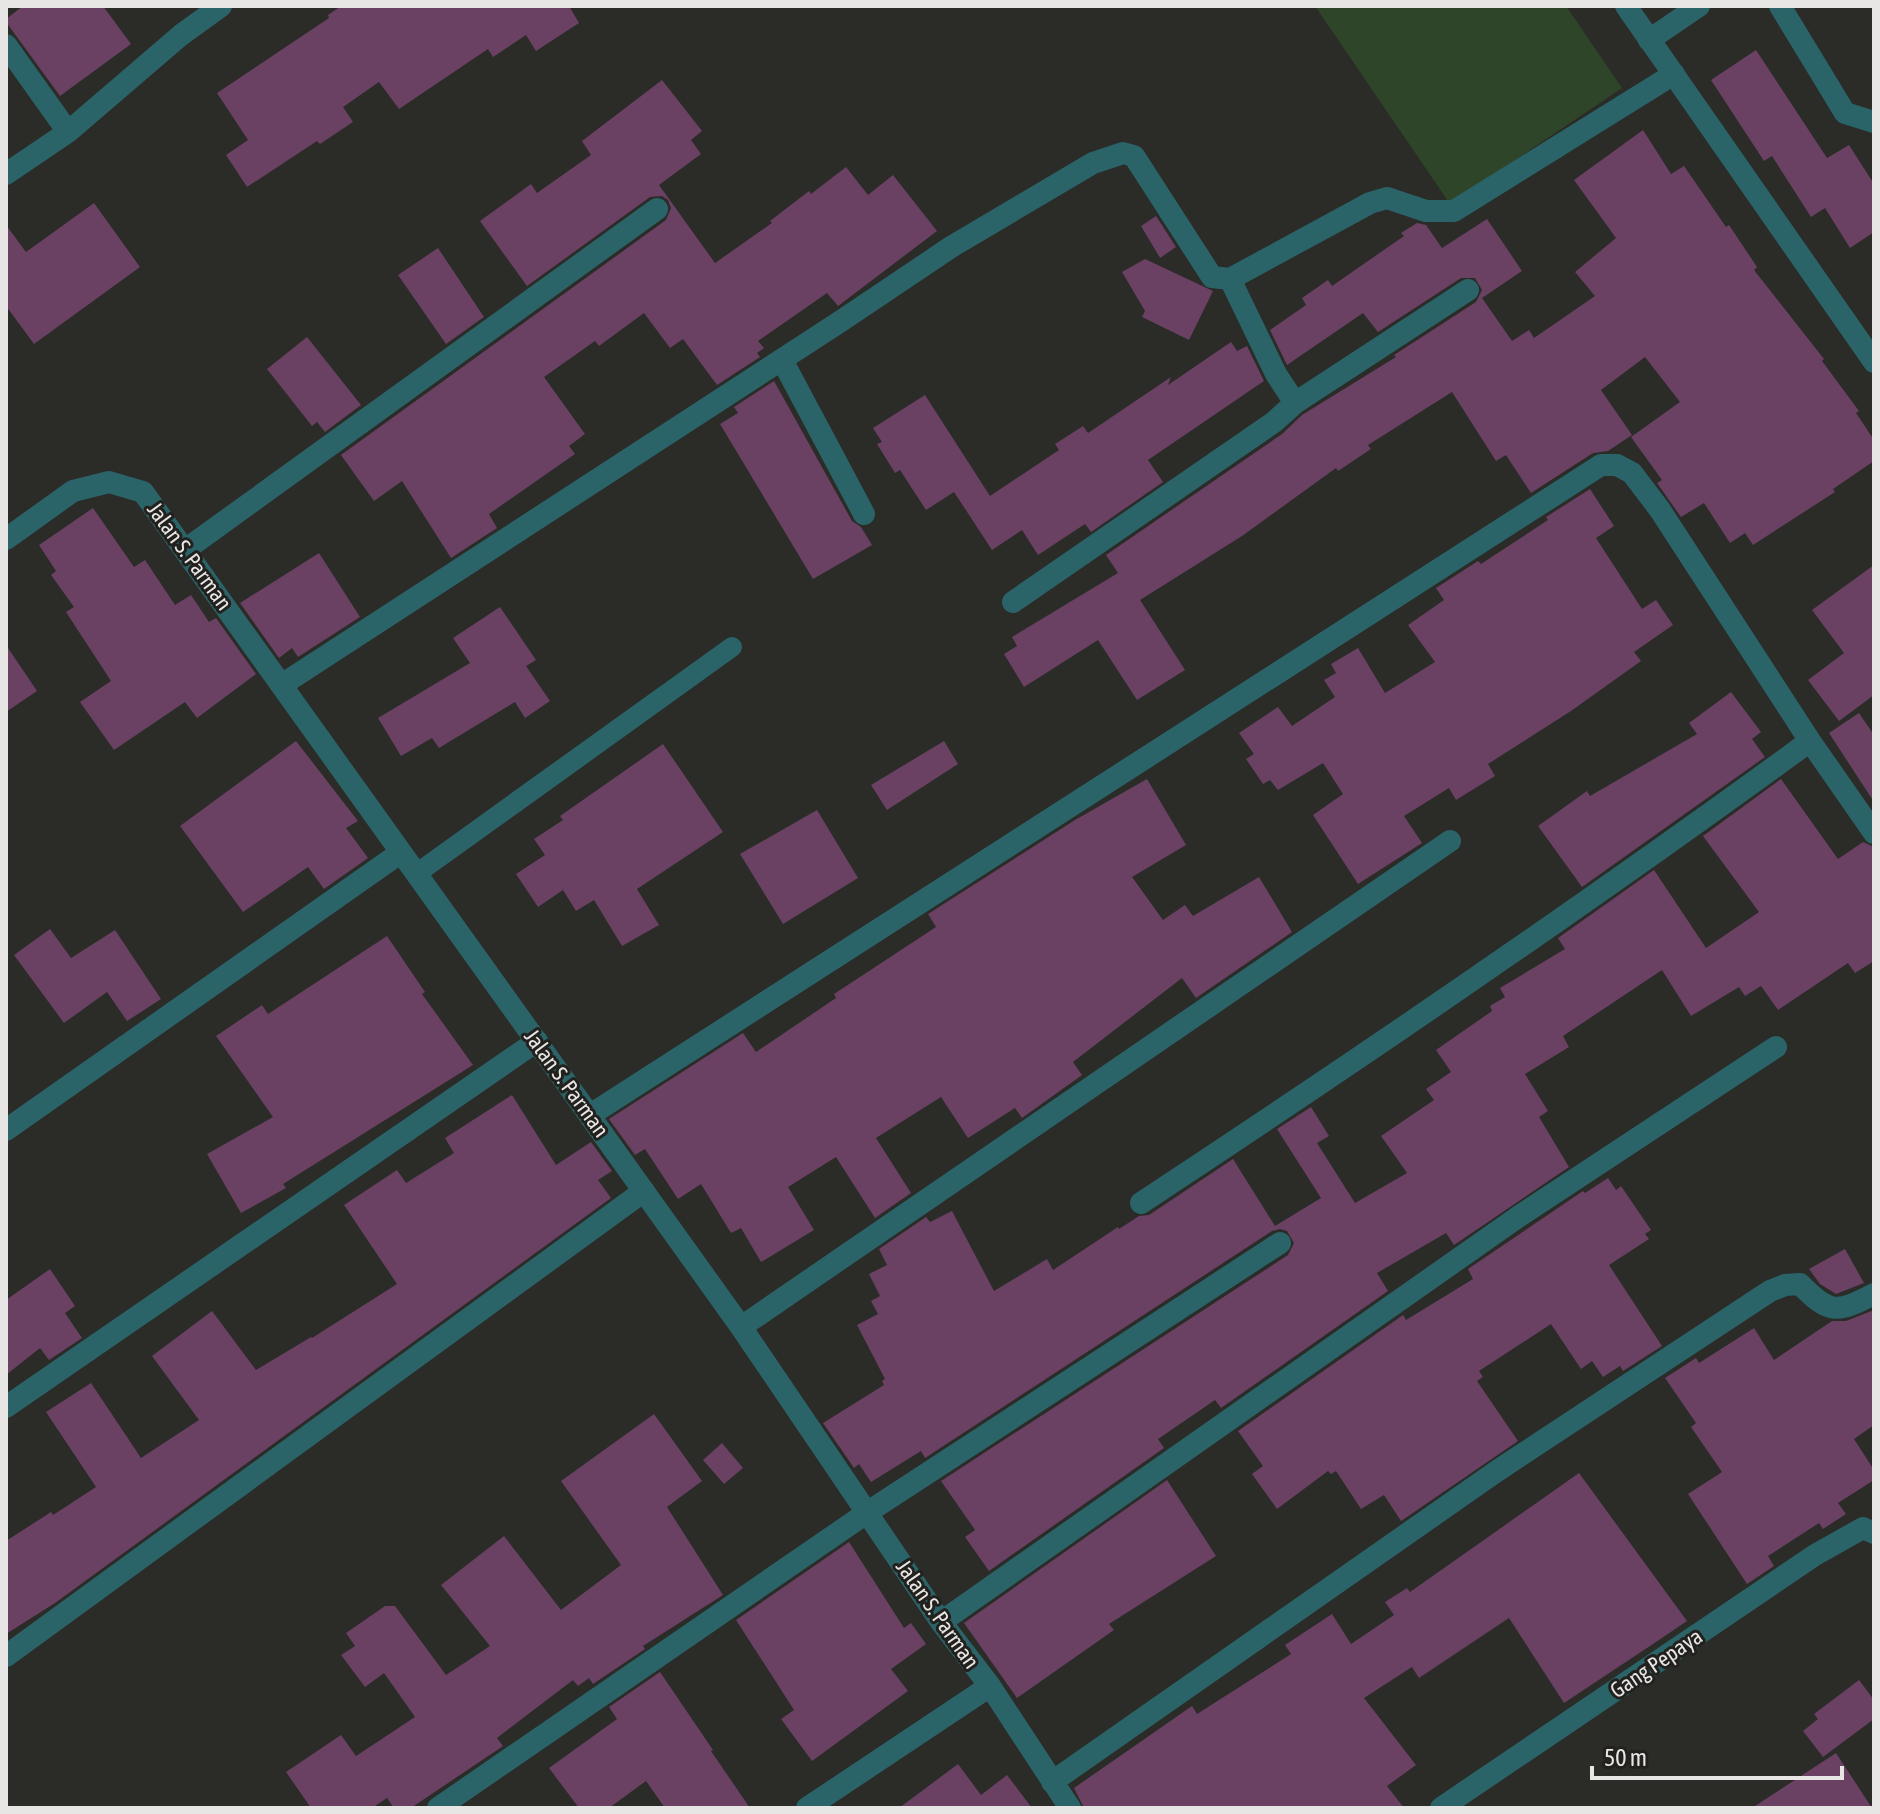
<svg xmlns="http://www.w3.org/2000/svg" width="1880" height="1814" viewBox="0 0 1880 1814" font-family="'Asap Condensed',sans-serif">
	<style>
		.green { fill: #2e452a }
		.building { fill: #6a4163 }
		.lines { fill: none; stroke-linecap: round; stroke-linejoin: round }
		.service { stroke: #2a6468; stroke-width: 20 }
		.minor { stroke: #2a6468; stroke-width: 22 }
		.tertiary { stroke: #2a6468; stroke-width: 22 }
		.labels { text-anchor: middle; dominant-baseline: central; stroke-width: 6; stroke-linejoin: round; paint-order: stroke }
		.street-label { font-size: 22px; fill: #e7e6e5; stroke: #22211e }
	</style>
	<rect width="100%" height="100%" fill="#2b2b28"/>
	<path class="green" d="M1315,6H1566L1622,88L1450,204Z"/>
	<path class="building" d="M23,6H103L131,44L60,96L6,22V19Z
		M341,6H569L579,23L536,51L526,35L493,57L488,49L399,109L379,82L343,107L353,122L320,144L317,141L247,187L226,155L248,140L217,93L329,18L328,15Z
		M1756,50L1827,158L1849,145L1874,184V232L1850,248L1825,208L1811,217L1772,156L1764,161L1711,80Z
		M662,80L702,131L691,140L701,154L659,185L715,263L772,223L770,221L809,191L811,194L846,167L868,195L893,175L937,231L838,306L827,293L758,341L764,348L757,353L760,357L717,385L683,339L670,348L644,313L599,346L595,341L544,377L585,434L569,446L575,454L489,514L497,528L451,558L402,481L374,501L341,455L666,220L671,208L668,200L662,196L650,197L527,286L480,221L531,184L537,193L591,155L582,141Z
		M1643,130L1671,174L1684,166L1726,227L1729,225L1757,267L1754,270L1824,359L1822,361L1859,411L1856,413L1874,440V461L1833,489L1835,492L1753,545L1745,533L1730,543L1704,503L1681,517L1657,483L1662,480L1631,437L1680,402L1645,357L1601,390L1632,435L1608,451L1593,453L1531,493L1506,455L1496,461L1452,392L1368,445L1371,449L1338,471L1336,468L1242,536L1140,600L1185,670L1137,700L1098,640L1024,687L1004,654L1017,646L1012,637L1118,573L1106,555L1282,434L1302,415L1396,357L1394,355L1476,302L1482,290L1475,278H1461L1378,332L1363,313L1287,365L1270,330L1306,305L1302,298L1328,280L1332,286L1404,236L1401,233L1417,223L1426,225L1442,248L1487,219L1522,271L1482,298L1512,341L1529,330L1534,338L1595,296L1575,272L1616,238L1574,180Z
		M94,203L140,267L34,344L6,306V225L26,252Z
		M1156,216L1176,247L1160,258L1141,226Z
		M438,248L484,317L446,344L398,275Z
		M1145,259L1213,291L1189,340L1142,317L1145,311L1122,272Z
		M307,337L361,405L325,432L317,422L312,426L267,369Z
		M1231,342L1237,351L1247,346L1264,381L1148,460L1163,482L1091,532L1085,524L1038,555L1022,530L992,550L954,492L926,510L900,470L895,473L877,444L882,442L873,428L925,395L990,496L1059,450L1055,444L1083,426L1088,433L1171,377L1168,385Z
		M774,381L852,521L861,527L872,545L813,579L720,424L738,413L734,407Z
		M1590,489L1614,526L1596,538L1642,609L1656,600L1673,625L1634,652L1641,661L1571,711L1488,764L1495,776L1456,800L1449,788L1404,816L1422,843L1358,884L1313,815L1343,794L1323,763L1278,790L1270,780L1263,784L1246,759L1254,754L1239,733L1278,707L1292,726L1335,697L1324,680L1336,673L1331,664L1358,648L1385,693L1435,662L1408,625L1444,600L1436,588L1478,561L1481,564L1548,520L1546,517Z
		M93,508L134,567L145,560L175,605L191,595L209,622L216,618L256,674L197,718L185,702L114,750L80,702L111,681L66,612L74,607L51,575L56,571L39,545Z
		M319,553L360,617L298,657L292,648L279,658L240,603Z
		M1874,565V695L1839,721L1808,680L1844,653L1812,610Z
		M500,607L536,660L526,666L550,701L525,718L515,702L439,748L432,738L401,756L378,718L470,663L453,638Z
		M6,645L37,691L6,712Z
		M1731,692L1761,732L1752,739L1765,757L1582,887L1538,826L1587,791L1590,796L1697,734L1689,723Z
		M1859,713L1874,735V802L1829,733Z
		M296,741L358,821L346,828L368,858L324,889L308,867L243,912L180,826Z
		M944,741L958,764L887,810L871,785Z
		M663,744L723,832L637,889L659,925L622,946L594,900L576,911L563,890L538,907L516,874L545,855L534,839L563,820L560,816Z
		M1147,779L1186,845L1132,877L1163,920L1185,905L1193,916L1259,877L1292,932L1196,998L1182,978L1073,1062L1082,1075L1022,1118L1015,1108L968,1138L941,1097L876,1138L911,1193L875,1218L836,1157L788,1187L814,1230L761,1262L741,1228L731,1233L701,1184L678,1199L645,1149L635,1155L609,1119L743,1033L756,1052L836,998L834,994L936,927L928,914L1075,820Z
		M1781,779L1838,859L1863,842L1874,847V961L1855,973L1848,963L1778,1010L1761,986L1745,996L1739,987L1691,1016L1662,970L1563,1036L1569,1047L1525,1074L1548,1111L1539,1117L1569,1167L1454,1245L1446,1233L1377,1273L1388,1291L1221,1408L1215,1400L1158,1439L1164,1448L989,1571L965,1537L975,1530L941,1481L1288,1255L1294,1243L1287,1231L1280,1229L1272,1231L925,1458L921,1451L871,1482L859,1464L854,1468L823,1423L884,1385L882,1381L885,1379L857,1325L878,1314L871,1301L880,1296L869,1274L887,1265L879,1249L926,1217L930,1222L952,1211L994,1291L1047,1259L1053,1270L1118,1227L1119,1229L1139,1216L1149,1215L1233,1159L1275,1226L1321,1198L1277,1129L1311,1107L1329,1136L1317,1143L1355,1203L1407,1173L1381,1136L1434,1100L1426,1089L1451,1072L1436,1050L1492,1011L1490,1006L1505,997L1500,988L1565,949L1558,938L1654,870L1706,948L1759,912L1703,836Z
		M817,810L858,878L783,924L740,854Z
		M50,929L71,958L115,930L161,999L127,1021L107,992L64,1023L14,955Z
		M387,936L425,992L422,994L473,1065L283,1184L286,1188L241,1213L207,1154L273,1117L216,1036L262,1005L268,1014Z
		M512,1095L556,1165L591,1142L612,1171L598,1180L611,1198L55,1603L6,1634V1541L51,1512L53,1515L96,1487L46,1412L91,1383L141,1458L199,1420L152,1356L212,1311L256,1370L311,1337L312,1338L397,1284L344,1205L397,1170L406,1183L454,1153L445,1138Z
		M1608,1178L1616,1190L1621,1186L1651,1230L1645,1234L1649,1239L1609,1265L1662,1346L1623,1371L1620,1366L1603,1377L1592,1361L1581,1369L1551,1324L1479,1371L1483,1377L1477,1381L1518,1441L1401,1521L1384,1495L1361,1509L1336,1471L1331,1474L1328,1471L1277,1509L1252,1474L1263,1466L1238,1431L1403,1315L1406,1320L1473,1279L1468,1269L1583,1191L1585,1193Z
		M1845,1249L1864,1283L1836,1294L1820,1284L1809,1269Z
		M50,1269L75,1306L65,1313L82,1338L49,1360L40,1348L6,1375V1300Z
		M1874,1310V1425L1854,1439L1874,1470V1480L1838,1503L1846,1514L1823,1529L1819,1523L1768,1556L1774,1566L1747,1584L1688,1494L1722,1472L1691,1427L1696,1423L1665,1378L1696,1358L1699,1363L1754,1328L1774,1360L1832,1321H1846Z
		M654,1414L702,1481L667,1507L723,1595L643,1646L645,1649L593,1684L589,1678L578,1686L573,1680L497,1738L503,1746L411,1808H394L387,1798L372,1808H311L286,1772L341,1735L356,1756L415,1717L384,1673L365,1687L341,1655L355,1646L346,1633L385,1606H395L446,1675L490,1646L441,1585L504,1536L561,1610L621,1565L561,1481Z
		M722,1443L743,1468L724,1484L703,1460Z
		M1579,1473L1687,1621L1656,1642L1564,1703L1509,1618L1419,1678L1412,1667L1364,1698L1416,1765L1387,1786L1404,1808H1084L1074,1788L1192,1706L1197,1714L1291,1654L1285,1645L1332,1614L1351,1644L1394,1615L1385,1602L1407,1588L1410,1592Z
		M1167,1480L1216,1556L1109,1624L1114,1630L1017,1698L964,1623Z
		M849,1542L904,1628L911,1623L926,1644L891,1669L908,1691L812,1761L781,1719L794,1710L736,1620Z
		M660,1672L713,1750L711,1751L750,1808H665L646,1781L609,1808H579L549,1768L617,1719L609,1707Z
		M1859,1680L1874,1700V1719L1823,1757L1803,1731L1818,1719L1814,1714Z
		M1836,1753L1872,1808H1752Z
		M958,1764L981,1795L1007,1775L1032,1808H899Z"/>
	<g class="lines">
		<path class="service" d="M416,874L732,647"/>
		<path class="minor" d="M1780,6L1845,113L1874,122
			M1649,40L1699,6
			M6,45L68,132
			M6,174L68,132L181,35L221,6
			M782,360L864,514
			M1295,403L1468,290
			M6,539L73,491L109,482L143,492L741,1327L941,1622L990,1686L1070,1808
			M185,550L657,209
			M1013,602L1274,422L1295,403L1276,374L1230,279
			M283,684L841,321L951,247L1093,163L1123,153L1134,156L1212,277L1230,279L1370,203L1387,198L1426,211H1454L1674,74
			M590,1115L1601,465H1617L1632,473L1660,510L1810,741L1874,833
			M6,1130L400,853
			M1141,1203C1367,1054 1591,901 1810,741
			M741,1327L1450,841
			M6,1407L537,1041
			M941,1622L1518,1217L1776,1047
			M6,1656L644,1191
			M1052,1782L1497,1471L1770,1291L1785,1285L1800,1284C1830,1315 1837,1313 1874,1294
			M438,1808L868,1512L1280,1243
			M807,1808L990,1686
			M1441,1808L1815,1555L1863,1528L1874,1533"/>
		<path class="tertiary" d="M1626,6L1874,362"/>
	</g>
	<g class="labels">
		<g class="street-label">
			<text transform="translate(190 556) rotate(54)">Jalan S. Parman</text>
			<text transform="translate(567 1083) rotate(54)">Jalan S. Parman</text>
			<text transform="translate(938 1614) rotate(55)">Jalan S. Parman</text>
			<text transform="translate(1656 1663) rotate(-34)">Gang Pepaya</text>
		</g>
	</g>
	<rect width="1880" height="1814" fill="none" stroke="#e7e6e5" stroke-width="16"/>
	<path d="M1592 1766v12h250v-12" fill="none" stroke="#e7e6e5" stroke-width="4"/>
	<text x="1604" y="1766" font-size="24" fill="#e7e6e5" stroke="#22211e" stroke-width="6" paint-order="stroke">50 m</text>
</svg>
